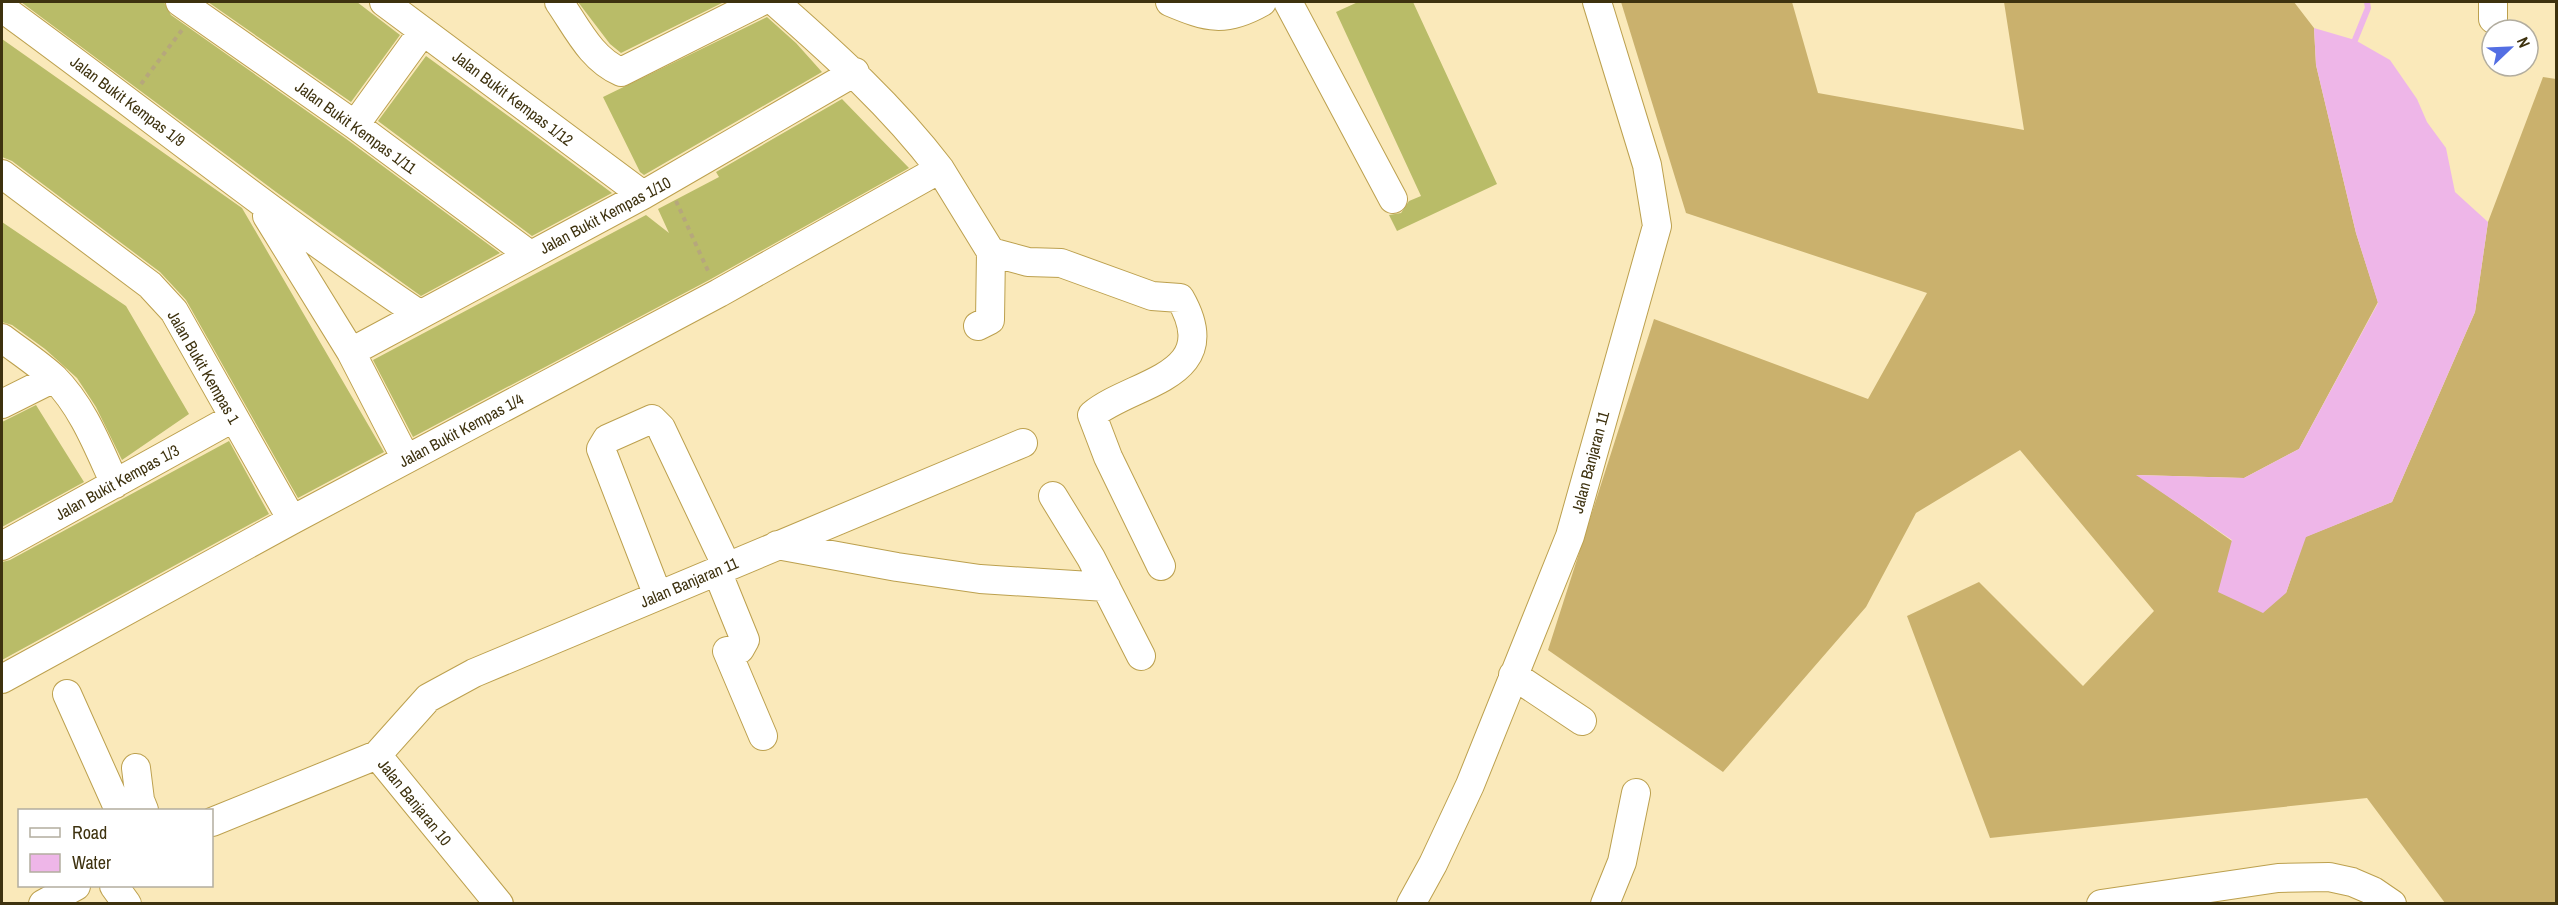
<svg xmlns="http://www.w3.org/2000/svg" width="2558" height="905" viewBox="0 0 2558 905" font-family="'Archivo Narrow',sans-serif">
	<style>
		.forest { fill: #cab16d }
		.water { fill: #eeb6e8 }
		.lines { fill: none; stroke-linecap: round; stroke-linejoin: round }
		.stream { stroke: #eeb6e8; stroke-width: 6 }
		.building { fill: #b9bc68 }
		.minor-casing { stroke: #bca04e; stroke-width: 30 }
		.path { stroke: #b6a77c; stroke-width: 4; stroke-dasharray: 4.5 4.5; stroke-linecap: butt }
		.minor { stroke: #fff; stroke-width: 28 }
		.labels { text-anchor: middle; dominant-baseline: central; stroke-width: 5; stroke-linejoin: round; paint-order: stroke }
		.street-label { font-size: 16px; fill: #3e320f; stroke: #fff }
	</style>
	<rect width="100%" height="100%" fill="#fae9ba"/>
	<path class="forest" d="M1621,2H1792L1818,93L2024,130L2004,2H2294L2314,28L2316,65L2356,233L2378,302L2299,449L2244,478L2138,475L2232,541L2286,593L2305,537L2392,502L2475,312L2488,222L2543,77L2556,79V903H2445L2367,798L1990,838L1907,616L1979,582L2083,686L2154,611L2020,450L1916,513L1866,607L1723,772L1548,650L1654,319L1868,399L1927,293L1686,213Z"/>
	<path class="water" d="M2314,28L2355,40L2390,60L2417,99L2427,122L2446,148L2455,192L2488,222L2475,312L2392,502L2306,537L2286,593L2263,613L2218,592L2232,540L2136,475L2244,478L2299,449L2378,303L2356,233L2316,65Z"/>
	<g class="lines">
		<path class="stream" d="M2355,40L2368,8L2367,2"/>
	</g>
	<path class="building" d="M21,2H164L171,15L345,138L500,253L421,296L276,192Z
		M208,2H357L400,35L351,102Z
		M578,2H724L621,53L610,44Z
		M1358,2H1413L1497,184L1397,231L1389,215L1401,213L1409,201L1421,196L1336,12Z
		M767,17L796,43L822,72L644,175L640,172L603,97Z
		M2,39L242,208L384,452L298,498L186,300L160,272L12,161L2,157Z
		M426,56L533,134L612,193L532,236L378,121Z
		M842,99L909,168L711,279L413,437L373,360L646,215L669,233L658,209L719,177L716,172Z
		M2,222L126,306L189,414L122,460L96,407L77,378L45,349L12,325L2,322Z
		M36,405L84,482L2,527V422Z
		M229,441L269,514L2,660V562L10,560Z"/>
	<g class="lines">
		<defs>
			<path id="minor" d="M180,2L355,125L530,255
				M384,2L643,195
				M559,2C577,28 591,59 621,72L760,2
				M1170,2C1208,18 1225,23 1262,2
				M1288,2L1393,199
				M2493,2V19
				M2,8C141,109 276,218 419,314
				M355,125L423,31
				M940,169L991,252L1028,262L1061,263L1152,296L1180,298C1226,378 1133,381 1092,415L1108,457L1161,566
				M2,174L150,285L174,311L292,520
				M267,216L351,352L406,459
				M978,326L990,320L991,252
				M2,338C19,351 39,364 54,378C83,407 98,447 115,484
				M351,352L643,195L855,72
				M2,404L54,378
				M1053,496L1091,558L1141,656
				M777,545L897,567L980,579L1106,587
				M2,546L233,418
				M717,571L745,640L740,649L727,651L763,736
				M658,596L601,449L607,439L652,419L661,428L727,567
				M1513,675L1582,721
				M2,679L292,520L719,293L940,169C892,106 834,54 775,2
				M67,694L119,810
				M377,755L499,904
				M136,768L140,800L144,810
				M212,822L377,755L428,698L474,673L1023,443
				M114,886L127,904
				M43,904L76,886
				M1411,904L1433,864L1470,785L1570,536L1657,226L1647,165L1597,2
				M1605,904L1622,862L1636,793
				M2101,904L2278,878L2329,877L2352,882L2373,891L2392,904"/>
		</defs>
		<use href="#minor" class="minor-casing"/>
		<path class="path" d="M141,84L182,30
			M676,201L709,273"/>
		<use href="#minor" class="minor"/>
	</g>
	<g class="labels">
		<g class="street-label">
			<text transform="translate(513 98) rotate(37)">Jalan Bukit Kempas 1/12</text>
			<text transform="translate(128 101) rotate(37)">Jalan Bukit Kempas 1/9</text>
			<text transform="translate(356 127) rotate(36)">Jalan Bukit Kempas 1/11</text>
			<text transform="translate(605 215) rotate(-28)">Jalan Bukit Kempas 1/10</text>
			<text transform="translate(204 367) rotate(60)">Jalan Bukit Kempas 1</text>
			<text transform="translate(461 430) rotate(-28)">Jalan Bukit Kempas 1/4</text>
			<text transform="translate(1590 462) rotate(-75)">Jalan Banjaran 11</text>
			<text transform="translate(117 482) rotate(-29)">Jalan Bukit Kempas 1/3</text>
			<text transform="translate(689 582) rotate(-23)">Jalan Banjaran 11</text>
			<text transform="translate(415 802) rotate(51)">Jalan Banjaran 10</text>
		</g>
	</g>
	<rect width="2558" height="905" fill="none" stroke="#3e320f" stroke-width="6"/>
	<rect x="18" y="809" width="195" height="78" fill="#ffffff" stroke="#b2ad9f" stroke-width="1.5"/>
	<rect x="30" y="828" width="30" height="9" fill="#ffffff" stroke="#b2ad9f" stroke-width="1.5"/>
	<text x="72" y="839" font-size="18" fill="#3e320f">Road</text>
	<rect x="30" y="854" width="30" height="18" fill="#eeb6e8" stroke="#b2ad9f" stroke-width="1.5"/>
	<text x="72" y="869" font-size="18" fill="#3e320f">Water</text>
	<g transform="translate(2510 48) rotate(67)"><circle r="28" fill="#ffffff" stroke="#b2ad9f" stroke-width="1.5"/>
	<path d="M0-4.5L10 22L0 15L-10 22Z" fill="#536ee3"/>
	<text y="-9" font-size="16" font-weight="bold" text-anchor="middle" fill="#3e320f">N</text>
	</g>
</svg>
